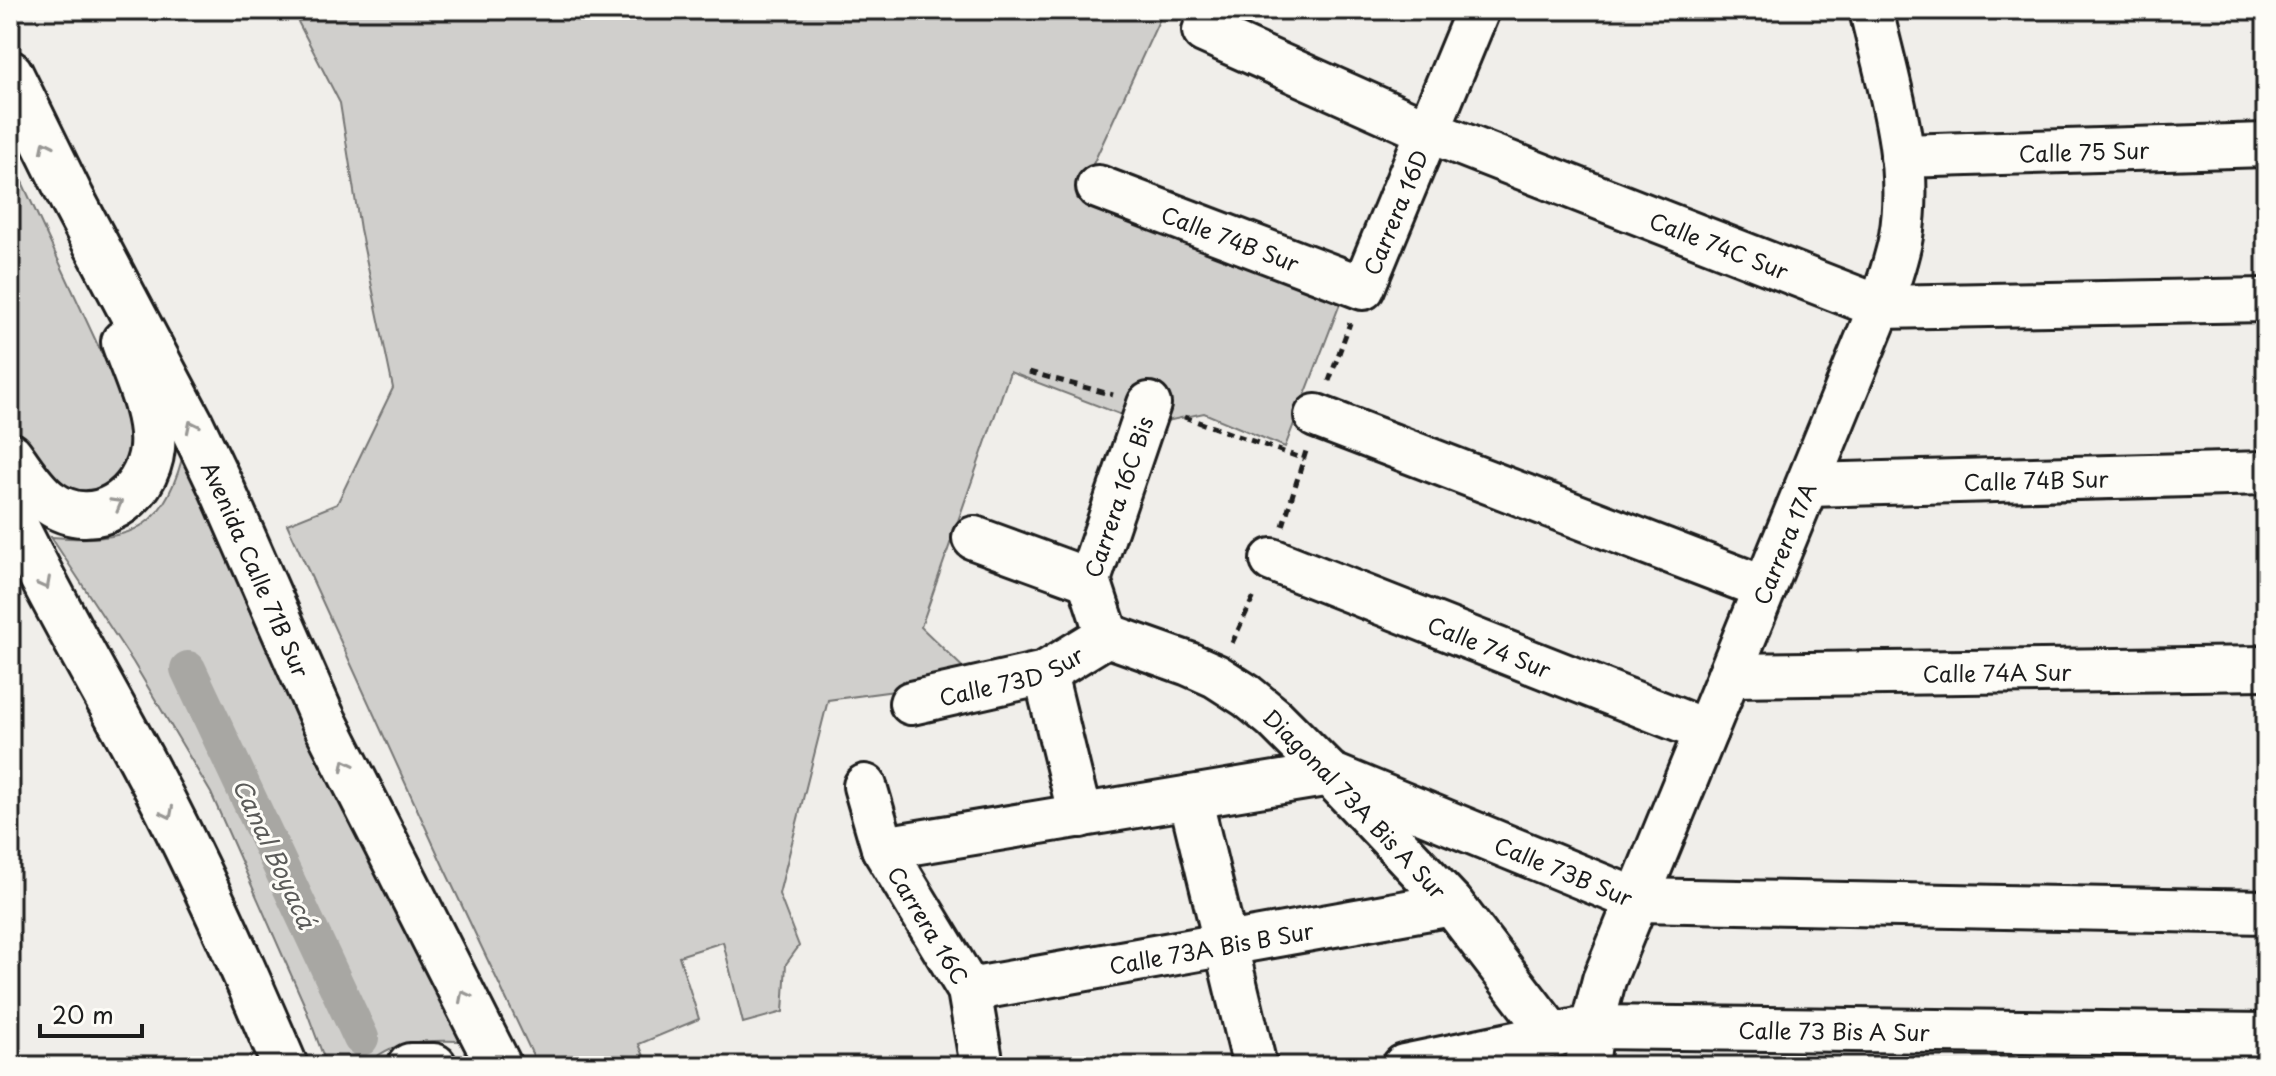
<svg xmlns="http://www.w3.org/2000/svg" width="2276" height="1076" viewBox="0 0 2276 1076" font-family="'Playpen Sans',sans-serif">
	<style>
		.green { fill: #d0cfcc; stroke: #767674; stroke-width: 2 }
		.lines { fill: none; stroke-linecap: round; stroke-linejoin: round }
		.canal { stroke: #a8a7a3; stroke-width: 36 }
		.minor-casing { stroke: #1c1c1c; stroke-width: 48 }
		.highway-casing { stroke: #1c1c1c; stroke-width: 50 }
		.path { stroke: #1c1c1c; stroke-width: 5; stroke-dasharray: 8 6; stroke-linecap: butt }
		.minor { stroke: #fdfcf7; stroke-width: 42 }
		.highway { stroke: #fdfcf7; stroke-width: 44 }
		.oneway { stroke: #989794 }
		.labels { text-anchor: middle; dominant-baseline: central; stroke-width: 6; stroke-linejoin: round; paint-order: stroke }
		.street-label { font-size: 22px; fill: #1c1c1c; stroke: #fdfcf7 }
		.water-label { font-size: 24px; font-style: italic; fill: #5b5b59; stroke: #fdfcf7 }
	</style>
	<rect width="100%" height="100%" fill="#f0eeea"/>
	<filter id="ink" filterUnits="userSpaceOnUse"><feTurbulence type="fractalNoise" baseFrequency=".0125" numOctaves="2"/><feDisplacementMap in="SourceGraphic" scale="16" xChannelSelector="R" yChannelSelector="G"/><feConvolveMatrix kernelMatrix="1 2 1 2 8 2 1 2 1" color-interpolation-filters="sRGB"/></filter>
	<g filter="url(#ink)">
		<path class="green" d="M292,10H1167L1161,16L1077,199L1341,301L1285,447L1204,413L1148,425L1010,372L921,627L976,680L828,700L779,894L799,946L786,964L783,1012L743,1023L723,942L679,956L699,1019L639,1044L648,1066H538L445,870L287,524L337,504L393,388L360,229L340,103Z
			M10,156L127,408L131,437L127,469L111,486L87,494L66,489L24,452L10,424Z
			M182,459L461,1041C426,1040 391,1039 366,1066H327L304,1004L211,793L133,662L51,537C125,542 161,535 182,459Z"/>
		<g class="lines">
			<path class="canal" d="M188,669L361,1038"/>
			<defs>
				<g id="minor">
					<path id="s1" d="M1204,31L1428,131L1880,307L2266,300"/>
					<path id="s2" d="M1902,156L2266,145"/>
					<path id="s3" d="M1098,187L1363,288L1478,10"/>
					<path d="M1316,416L1765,588"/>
					<path id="s4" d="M1808,485L2266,473"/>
					<path d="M974,538L1089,580"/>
					<path id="s5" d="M1272,560L1706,731"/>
					<path id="s6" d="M1107,635L1189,664L1216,676L1247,696L1274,718L1330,774L1452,904L1553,1036"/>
					<path id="s7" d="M1107,635L1089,580L1149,404"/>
					<path d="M1045,673L1080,816"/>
					<path id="s8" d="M1729,675L2266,668"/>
					<path id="s9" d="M911,703L1045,673L1107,635"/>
					<path id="s10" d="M865,786L883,848L969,990L982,1066"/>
					<path d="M1190,797L1255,1066"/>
					<path id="s11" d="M883,848L1330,774L1637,900L2266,912"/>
					<path id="s12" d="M969,990L1452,904"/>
					<path id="s13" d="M1404,1066L1592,1027L2266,1035"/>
					<path id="s14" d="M1587,1066L1592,1027L1604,980L1880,307C1888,284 1897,260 1901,236C1914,160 1888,83 1871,10"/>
				</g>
				<g id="highway">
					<path id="s15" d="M10,73L72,199L191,424L222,489L322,717L499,1066"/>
					<path d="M10,455C22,471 33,490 49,502C94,534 147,498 152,448C155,413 135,374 124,342"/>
					<path d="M10,514C50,597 96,676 140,757C194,857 240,961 285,1066"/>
					<path d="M410,1066H434"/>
				</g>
			</defs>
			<use href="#minor" class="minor-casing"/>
			<use href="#highway" class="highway-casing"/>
			<path class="path" d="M1029,372L1113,395
				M1329,381L1350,323
				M1184,417L1304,459
				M1283,526L1306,451
				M1232,643L1255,594
				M842,1066L874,1058L876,1066"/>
			<use href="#minor" class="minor"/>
			<use href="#highway" class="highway"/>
		</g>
		<defs><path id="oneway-chevron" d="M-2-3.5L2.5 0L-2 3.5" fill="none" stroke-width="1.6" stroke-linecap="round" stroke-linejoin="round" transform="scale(2)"/></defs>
		<g class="oneway">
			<use href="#oneway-chevron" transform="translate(46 146) rotate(-116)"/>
			<use href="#oneway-chevron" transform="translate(192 426) rotate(-116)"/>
			<use href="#oneway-chevron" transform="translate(117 504) rotate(-30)"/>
			<use href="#oneway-chevron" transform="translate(45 584) rotate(62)"/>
			<use href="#oneway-chevron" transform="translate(346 765) rotate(-117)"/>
			<use href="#oneway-chevron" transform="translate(168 813) rotate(63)"/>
			<use href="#oneway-chevron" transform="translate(464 996) rotate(-117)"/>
		</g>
	</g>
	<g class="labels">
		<g class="street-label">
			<text stroke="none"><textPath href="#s2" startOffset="182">Calle 75 Sur</textPath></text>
			<text stroke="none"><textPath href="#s3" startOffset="366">Carrera 16D</textPath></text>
			<text stroke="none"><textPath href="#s3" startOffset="142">Calle 74B Sur</textPath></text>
			<text stroke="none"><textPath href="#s1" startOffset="558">Calle 74C Sur</textPath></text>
			<text stroke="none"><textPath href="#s4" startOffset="228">Calle 74B Sur</textPath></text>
			<text stroke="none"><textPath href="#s7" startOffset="146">Carrera 16C Bis</textPath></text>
			<text stroke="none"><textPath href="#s14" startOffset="560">Carrera 17A</textPath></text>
			<text stroke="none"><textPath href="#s15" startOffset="554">Avenida Calle 71B Sur</textPath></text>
			<text stroke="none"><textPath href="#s5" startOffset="234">Calle 74 Sur</textPath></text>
			<text stroke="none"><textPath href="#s8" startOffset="268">Calle 74A Sur</textPath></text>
			<text stroke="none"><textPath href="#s9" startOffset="104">Calle 73D Sur</textPath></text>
			<text stroke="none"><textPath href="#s6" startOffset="306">Diagonal 73A Bis A Sur</textPath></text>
			<text stroke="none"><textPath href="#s11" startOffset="706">Calle 73B Sur</textPath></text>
			<text stroke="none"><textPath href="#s10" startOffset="154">Carrera 16C</textPath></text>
			<text stroke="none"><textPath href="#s12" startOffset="246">Calle 73A Bis B Sur</textPath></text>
			<text stroke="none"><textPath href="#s13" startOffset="434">Calle 73 Bis A Sur</textPath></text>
		</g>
		<g class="water-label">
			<text transform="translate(275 853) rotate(65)">Canal Boyacá</text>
		</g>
	</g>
	<rect width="2276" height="1076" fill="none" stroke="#fdfcf7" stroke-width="40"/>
	<rect x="20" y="20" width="2236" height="1036" fill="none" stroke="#1c1c1c" stroke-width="3" filter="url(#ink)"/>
	<path d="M40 1024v12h102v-12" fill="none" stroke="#1c1c1c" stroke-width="4"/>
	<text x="52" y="1024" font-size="24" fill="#1c1c1c" stroke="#fdfcf7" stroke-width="6" paint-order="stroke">20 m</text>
</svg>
